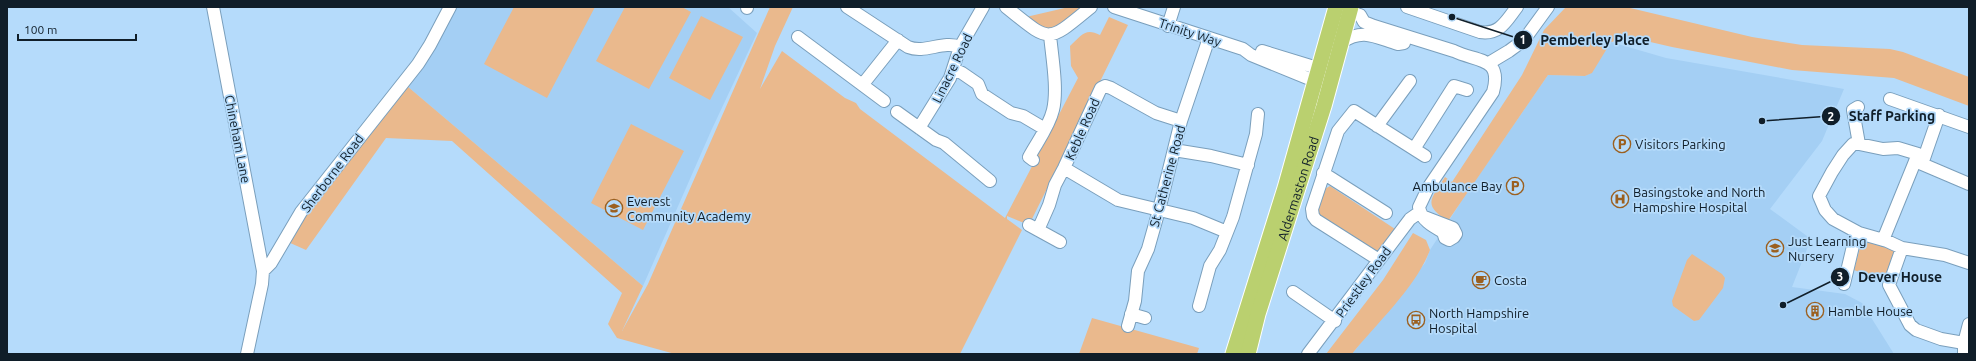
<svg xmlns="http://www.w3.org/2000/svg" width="1976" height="361" viewBox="0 0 1976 361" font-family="Ubuntu,sans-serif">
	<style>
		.built { fill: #a4cff4 }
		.green { fill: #eab98d }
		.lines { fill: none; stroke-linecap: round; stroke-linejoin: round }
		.minor-casing { stroke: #7a9fbc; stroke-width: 14 }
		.major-casing { stroke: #fff; stroke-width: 17 }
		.minor { stroke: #fff; stroke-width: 12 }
		.major { stroke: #bad06f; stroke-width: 15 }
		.labels { text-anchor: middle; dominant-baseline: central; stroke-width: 3.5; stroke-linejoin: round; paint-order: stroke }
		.street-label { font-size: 13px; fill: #101e29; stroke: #b5dbfb }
		.poi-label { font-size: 13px; fill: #101e29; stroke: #b5dbfb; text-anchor: start }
		.leader { fill: none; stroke: #101e29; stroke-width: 1.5 }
		.callout-dot { fill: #101e29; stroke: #b5dbfb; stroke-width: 1.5 }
		.mark-label { font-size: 12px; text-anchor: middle; font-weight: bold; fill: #fff }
		.callout-label { font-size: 14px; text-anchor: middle; font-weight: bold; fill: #101e29; stroke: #b5dbfb; stroke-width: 3.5; stroke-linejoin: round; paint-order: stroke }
	</style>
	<rect width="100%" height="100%" fill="#b5dbfb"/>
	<path class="built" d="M456,7H728L757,33L711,131L643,286L407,86L425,63Z
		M1611,42L1666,58L1844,89L1822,141L1770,209L1811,239L1792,287L1845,294L1862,303L1894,354H1352L1425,263L1430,250L1468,191L1548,75L1585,76L1591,73Z"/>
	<path class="green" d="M514,7H595L547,98L484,64Z
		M625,7H682L691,12L649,89L596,61Z
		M770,7H793L775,46L760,89L782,51L845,98L856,103L860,109L1005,218L1078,78L1071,66L1070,46C1081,36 1085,27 1100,35L1109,17L1128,25L1029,225L1007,216V219L1022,230L960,354H675L617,338L608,324L622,293L452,141L386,138L306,250L288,242L307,208L407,86L643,286L622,331L648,284Z
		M1069,7H1087L1061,29L1043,31L1026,17Z
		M1566,7H1626L1752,37L1802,45L1890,49L1903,52L1969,77V106L1894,78L1792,70L1672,47L1633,38L1611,42L1592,73L1585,76L1548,75L1448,221C1422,205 1431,199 1445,177L1452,182L1522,75L1544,30Z
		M701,16L743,37L710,100L669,78Z
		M631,124L684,151L643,230L591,203Z
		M1330,186L1395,229L1376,254L1318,217L1315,212L1323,190Z
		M1413,233L1426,240L1430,250C1416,287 1377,323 1352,354H1326L1383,280Z
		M1862,240L1896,251L1887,277L1878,274L1876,279L1854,270Z
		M1692,254L1722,274L1725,278L1723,288L1699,320L1694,321L1673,306L1672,301L1687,260Z
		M1092,318L1199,348L1197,354H1079Z"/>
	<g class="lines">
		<defs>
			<path id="minor" d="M213,7L263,271L262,284L247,354
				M747,7V8
				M847,7L908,47C925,54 943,40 960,47
				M1006,7C1051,43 1046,44 1091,7
				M1114,7L1243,49L1251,55L1322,84
				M1407,7L1480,32C1500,35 1506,21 1517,7
				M1360,15L1364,22L1374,26L1454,51C1476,62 1503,56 1493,92L1428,188L1419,207C1421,220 1432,226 1443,232L1445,238L1449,240L1454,237L1456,234L1453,228L1422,216
				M1168,26L1174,7
				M798,37L884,101
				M1342,42C1363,28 1375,37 1398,44L1404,43
				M1262,51L1327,71
				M1489,63L1509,51L1524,40L1548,7
				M953,69L962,73L978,84L982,94L1011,113L1023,116L1045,129
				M863,84L898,40
				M1890,99L1969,127
				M1858,107L1853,110L1859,144
				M897,112L936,140L944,143L990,181
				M1377,126L1410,81
				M919,128L950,78L960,47L983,7
				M1414,149L1454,86L1467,90
				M1174,150L1211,156L1248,165
				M1033,160L1029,157C1037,142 1049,127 1053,110C1058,89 1052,57 1050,35
				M1915,161L1969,184
				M1922,164L1939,115
				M1064,168L1118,200L1193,218L1227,232
				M1323,173L1386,213
				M1029,225L1060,242
				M1038,230L1049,205L1055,185L1064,168L1101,88L1105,86L1111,88L1156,113L1181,121
				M1883,240L1918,154L1898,148L1883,149L1859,144H1853L1843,155L1832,172L1819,196L1825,210L1833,219L1859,233L1887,241L1902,248L1945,255L1969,263
				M1902,248L1889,285L1910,325L1916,330L1941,339L1964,343
				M1379,260L1316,220L1313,216L1312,209L1338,131L1354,111L1425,156
				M263,271L271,263L301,212L418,64L430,45L450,7
				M1844,284L1853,246L1859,233
				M1293,292L1335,321
				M1199,306L1210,266L1220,250L1233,217L1256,134L1258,114
				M1131,314L1145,318
				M1128,326L1135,301L1138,271L1148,249L1159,210L1181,121L1209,38
				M1308,354L1410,219L1420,212
				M1964,354V343L1969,324"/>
			<g id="major">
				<path d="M1233,354L1285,188L1336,7"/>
				<path id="s1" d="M1248,354L1258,314L1324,106L1351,7"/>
			</g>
		</defs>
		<use href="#minor" class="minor-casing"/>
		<use href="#major" class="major-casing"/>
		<use href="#minor" class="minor"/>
		<use href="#major" class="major"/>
	</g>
	<defs>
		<symbol id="parking-ring" viewBox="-11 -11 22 22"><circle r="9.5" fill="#b5dbfb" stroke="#9b6020" stroke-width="1.5"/><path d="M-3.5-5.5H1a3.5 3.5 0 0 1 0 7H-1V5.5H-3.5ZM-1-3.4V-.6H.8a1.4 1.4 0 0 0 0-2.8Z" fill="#9b6020"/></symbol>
		<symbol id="hospital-ring" viewBox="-11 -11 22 22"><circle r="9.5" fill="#b5dbfb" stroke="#9b6020" stroke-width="1.5"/><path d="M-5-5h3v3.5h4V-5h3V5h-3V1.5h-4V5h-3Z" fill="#9b6020"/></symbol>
		<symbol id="school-ring" viewBox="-11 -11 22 22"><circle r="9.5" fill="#b5dbfb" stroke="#9b6020" stroke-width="1.5"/><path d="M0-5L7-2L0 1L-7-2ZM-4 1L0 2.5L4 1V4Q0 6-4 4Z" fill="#9b6020"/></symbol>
		<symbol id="cafe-ring" viewBox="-11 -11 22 22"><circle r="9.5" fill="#b5dbfb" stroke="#9b6020" stroke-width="1.5"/><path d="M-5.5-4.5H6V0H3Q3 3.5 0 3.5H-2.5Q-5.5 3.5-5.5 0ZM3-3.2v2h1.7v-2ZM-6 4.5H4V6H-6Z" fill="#9b6020"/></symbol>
		<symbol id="building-ring" viewBox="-11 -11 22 22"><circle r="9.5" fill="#b5dbfb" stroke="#9b6020" stroke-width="1.5"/><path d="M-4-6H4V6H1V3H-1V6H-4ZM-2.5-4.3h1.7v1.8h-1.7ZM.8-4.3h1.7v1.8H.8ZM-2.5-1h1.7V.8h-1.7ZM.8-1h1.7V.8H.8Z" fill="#9b6020"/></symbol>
		<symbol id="bus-ring" viewBox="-11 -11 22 22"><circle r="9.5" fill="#b5dbfb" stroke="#9b6020" stroke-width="1.5"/><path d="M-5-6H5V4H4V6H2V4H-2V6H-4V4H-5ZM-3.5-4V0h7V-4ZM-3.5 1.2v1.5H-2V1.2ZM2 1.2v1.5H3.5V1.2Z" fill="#9b6020"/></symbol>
	</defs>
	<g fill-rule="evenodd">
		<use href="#parking-ring" x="1612" y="134" width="20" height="20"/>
		<use href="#parking-ring" x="1505" y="176" width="20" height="20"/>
		<use href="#hospital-ring" x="1610" y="189" width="20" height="20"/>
		<use href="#school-ring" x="604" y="198" width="20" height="20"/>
		<use href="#school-ring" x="1765" y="238" width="20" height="20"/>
		<use href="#cafe-ring" x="1471" y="270" width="20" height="20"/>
		<use href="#building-ring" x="1805" y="301" width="20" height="20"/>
		<use href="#bus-ring" x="1406" y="310" width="20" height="20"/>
	</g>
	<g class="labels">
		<g class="street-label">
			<text transform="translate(1190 32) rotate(18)">Trinity Way</text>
			<text transform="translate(952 68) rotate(-64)">Linacre Road</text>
			<text transform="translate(1082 129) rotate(-66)">Keble Road</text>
			<text transform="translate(238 139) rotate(79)">Chineham Lane</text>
			<text transform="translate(332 173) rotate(-53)">Sherborne Road</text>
			<text transform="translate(1167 176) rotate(-75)">St Catherine Road</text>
			<text stroke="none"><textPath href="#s1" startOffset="173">Aldermaston Road</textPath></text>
			<text transform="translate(1363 282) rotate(-54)">Priestley Road</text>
		</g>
		<g class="poi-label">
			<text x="1635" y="144">Visitors Parking</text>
			<text x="1502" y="186" text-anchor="end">Ambulance Bay</text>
			<text x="1633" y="192">Basingstoke and North<tspan x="1633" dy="15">Hampshire Hospital</tspan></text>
			<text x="627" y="201">Everest<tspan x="627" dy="15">Community Academy</tspan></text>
			<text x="1788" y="241">Just Learning<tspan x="1788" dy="15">Nursery</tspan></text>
			<text x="1494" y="280">Costa</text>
			<text x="1828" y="311">Hamble House</text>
			<text x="1429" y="313">North Hampshire<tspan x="1429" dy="15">Hospital</tspan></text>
		</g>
	</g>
	<path class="leader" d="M1452 17L1523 40M1762 121L1831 116M1783 305L1840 277"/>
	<g class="callout-dot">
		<circle cx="1452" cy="17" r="4"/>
		<circle cx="1762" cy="121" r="4"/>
		<circle cx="1783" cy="305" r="4"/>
		<circle cx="1523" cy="40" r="10"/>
		<circle cx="1831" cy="116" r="10"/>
		<circle cx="1840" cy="277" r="10"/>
	</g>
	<g class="mark-label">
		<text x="1523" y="44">1</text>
		<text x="1831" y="121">2</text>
		<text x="1840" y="281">3</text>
	</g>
	<g class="callout-label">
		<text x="1595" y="45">Pemberley Place</text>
		<text x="1892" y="121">Staff Parking</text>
		<text x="1900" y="282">Dever House</text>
	</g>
	<rect width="1976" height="361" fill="none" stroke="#101e29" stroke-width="16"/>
	<path d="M18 34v6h118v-6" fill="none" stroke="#101e29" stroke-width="2"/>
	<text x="24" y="34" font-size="12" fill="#101e29" stroke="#b5dbfb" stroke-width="3" paint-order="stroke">100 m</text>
</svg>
